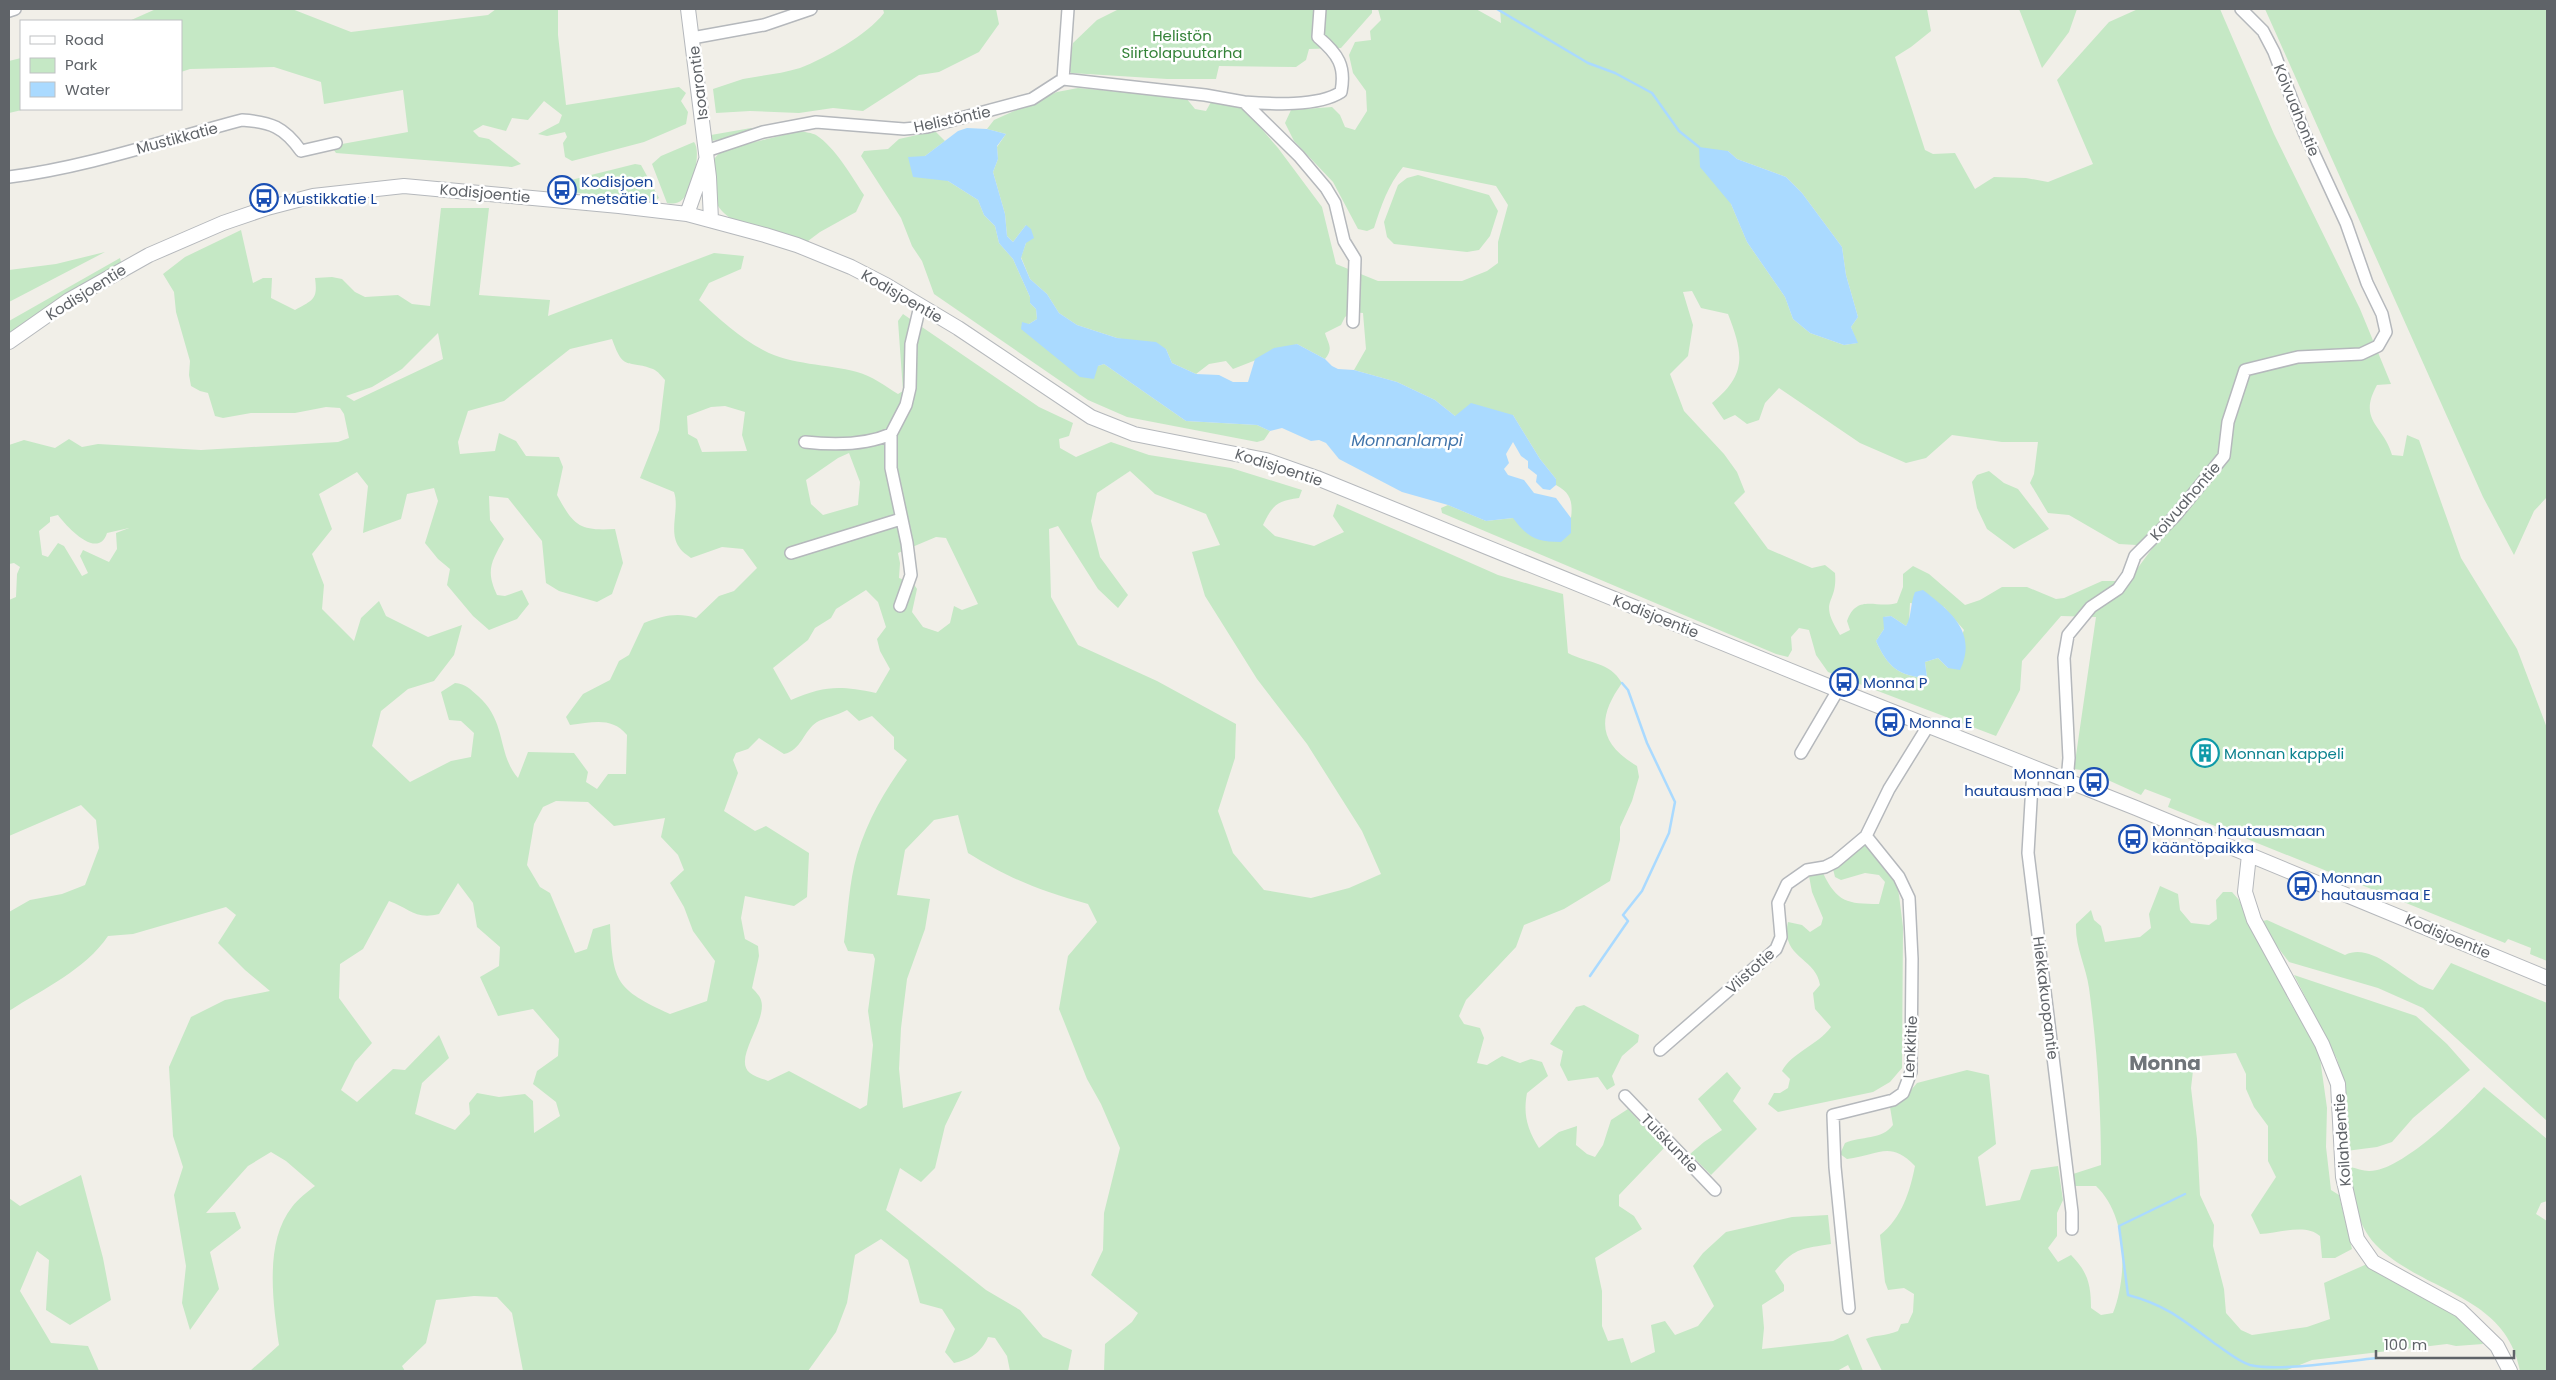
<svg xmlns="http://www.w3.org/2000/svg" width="2556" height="1380" viewBox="0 0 2556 1380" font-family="Poppins,sans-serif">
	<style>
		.green { fill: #c5e8c5; fill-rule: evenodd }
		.water { fill: #aadaff }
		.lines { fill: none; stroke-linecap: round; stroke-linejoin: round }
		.stream { stroke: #aadaff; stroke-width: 2.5 }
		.minor-casing { stroke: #b5b8bc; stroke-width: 14 }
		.tertiary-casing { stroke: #b5b8bc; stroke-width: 16 }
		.minor { stroke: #fff; stroke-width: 11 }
		.tertiary { stroke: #fff; stroke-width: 14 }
		.labels { text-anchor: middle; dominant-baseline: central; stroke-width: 5; stroke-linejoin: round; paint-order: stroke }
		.park-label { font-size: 15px; fill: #348238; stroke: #fff }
		.street-label { font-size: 15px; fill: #5f6368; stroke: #fff }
		.transit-label { font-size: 15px; fill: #164399; stroke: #fff; text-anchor: start }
		.culture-label { font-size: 15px; fill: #0d838f; stroke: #fff; text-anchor: start }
		.water-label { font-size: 16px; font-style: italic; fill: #4174aa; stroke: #fff }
		.district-label { font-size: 20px; font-weight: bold; fill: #70757a; stroke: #fff }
	</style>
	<rect width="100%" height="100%" fill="#f1efe8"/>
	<path class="green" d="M156,9H292L351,32L488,15L496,9H558V35L566,105L679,87L686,93L681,101L688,112L686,124L644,142L572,161L565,157L563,143L567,137L565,132L547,136L538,134L559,123L562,115L544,101L528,120L512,118L506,131L483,125L473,131L479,137L489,139L521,164L512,167L336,153L331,146L408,132L403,90L324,104L321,82L274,67L190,69L181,72V21H129Z
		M883,9H996L999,24L979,52L939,72L919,75L863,111L833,108L799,113L750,111L716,113L713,89C723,86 733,82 743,79C762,75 781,74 800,68C826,58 867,35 884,13Z
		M1119,9H1372V13L1341,48L1309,49L1306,60L1296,67L1219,66L1216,79H1167L1071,73L1068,68L1073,43L1097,20Z
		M1378,9H1476L1501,23L1500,9H1927L1931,31L1911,47L1895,57L1925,150L1933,154L1955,153L1975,189L1994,177L2026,178L2048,182L2093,164L2057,80L2109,22L2138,9H2220L2274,134L2360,309L2391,384L2377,385C2357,421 2384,425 2392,455L2403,456L2407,435L2419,440L2461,558L2517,649L2547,728V961L2530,954L2531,948L2508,939L2505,943L2168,807L2171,799L2145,789L2141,795L2088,771L2074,769L2096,617L2061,616L2022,661L2020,690L1996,736L1828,672L1816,655L1809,630L1799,628L1791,637L1792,650L1788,657L1776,654L1442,513L1441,508L1448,505L1486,521L1513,518H1571C1573,502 1571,493 1556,485V479L1540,459L1513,415L1455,416L1435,400L1397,382L1354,370L1366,349L1363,313L1352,312L1345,317L1341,325L1325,333C1328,344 1334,348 1325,359L1297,344L1233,369L1226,361L1209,364L1196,374L1172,363L1166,349L1117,338L1077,325L1059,313L1047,294L1030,279L1021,257L1026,243V225L1013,242L1007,236L1005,214L993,172L998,159L997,147L1006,134L987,129L994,120L1057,92L1078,88L1186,98L1195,109L1206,111L1211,102L1242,106L1278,148L1322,207L1336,264L1378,281H1462L1487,271L1498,263V242L1508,205L1496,186L1403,167C1388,185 1381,206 1374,228L1367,231L1358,229L1333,182L1294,141L1285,123L1291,110L1332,107L1340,115L1345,127L1355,130L1367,111L1366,91L1353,73L1349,55L1355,42L1371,40L1370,31L1381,20ZM1728,151L1737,159L1786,177L1802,193L1842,247L1846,275L1858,317L1851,327L1857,343L1844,345L1810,333L1793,319L1785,297L1747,242L1731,204ZM1692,291L1701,308L1728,314C1743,353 1748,374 1712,403L1724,420L1735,415L1747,424L1759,420L1765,403L1779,388L1860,443L1906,463L1926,458L1952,435L2002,442H2038L2034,474L2030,483L2048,513L2069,515L2119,544L2154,546L2128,581H2102L2064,598L2056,599L2027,587H2002L1980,600L1965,605L1929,574L1913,566L1903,574V587L1897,603C1876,609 1857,593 1847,621L1850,630L1840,635C1817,598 1838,606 1835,573L1825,565L1812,568L1768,549L1734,503L1745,492L1737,472L1724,454L1684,411L1670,374L1688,356L1693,325L1683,292ZM1910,603L1944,607L1964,630L1948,668L1938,658L1925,662L1927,678C1898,676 1888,667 1876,641L1884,629V617L1891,616L1906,626L1909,621Z
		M2019,9H2077L2069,32L2042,68Z
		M2265,9H2547V497L2534,511L2514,555L2483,497Z
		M21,58V109H26L9,113V61Z
		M751,128L755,130L754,133L711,141V135Z
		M800,131C805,132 812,133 816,135C835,147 852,177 864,195L856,212L820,232L804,244C776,235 720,228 713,194C712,183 714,170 714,159L722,150Z
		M935,131L945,141L925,156L948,181L978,200L984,215L995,226L999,243L1013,259L1030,297V303L1036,309L1037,319L1029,324L1098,366L1104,364L1186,421L1257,425L1270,431L1264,440L1257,442L1127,417L1088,400L934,294L922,261L912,246L901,218L861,156L864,151L888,149L899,139Z
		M694,142C702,152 692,190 683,199C678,204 673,204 667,203L652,164L661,156Z
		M635,164L641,165L659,198L654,201L588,195L566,190L563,182Z
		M1418,175L1489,195L1498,211L1490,236L1479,250L1467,252L1394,244L1387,237L1384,222L1398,185L1407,178Z
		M441,208H489L479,295L550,300L548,316L714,253L744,256L741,269L709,283L699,300C719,319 739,337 763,350C791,365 827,364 857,372C872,376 885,386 898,394L903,391L898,321L903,314L1039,407L1073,423L1069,436L1059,439L1060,448L1076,457L1111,442L1149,455L1231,468L1302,490L1299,498C1276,501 1273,505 1263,525L1275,536L1314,546L1344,532L1333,516L1337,504L1498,575L1563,594L1568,653C1589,664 1609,661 1622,683C1597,718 1598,743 1637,766L1639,777L1632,801L1620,827V840L1610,881L1564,909L1524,925L1516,947L1466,1000L1459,1016L1464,1024L1480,1028L1484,1038L1477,1063L1487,1065L1502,1056L1520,1063L1531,1059L1542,1062L1548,1076L1527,1093C1523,1114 1527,1129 1539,1148L1559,1132L1577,1126L1576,1145L1587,1154L1595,1157L1603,1145L1611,1120L1628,1109L1664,1148L1619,1195V1206L1634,1216L1642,1229L1595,1258L1602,1291V1326L1608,1341L1623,1338L1631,1363L1655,1352L1651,1325L1665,1321L1675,1335L1698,1326L1714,1306L1693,1266L1703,1253L1726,1232L1792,1217L1828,1215L1831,1244C1802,1249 1795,1247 1775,1271L1784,1285V1291L1762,1305L1764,1328L1762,1349L1833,1341L1848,1334L1863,1371H1851L1848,1365L1837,1371H1104L1105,1344L1132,1322L1138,1313L1091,1275L1103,1250L1104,1213L1120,1148L1101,1104L1087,1079L1059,1009L1068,956L1097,922L1088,904C1040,891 1010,879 968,853L958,815L934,820L905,850L897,895L930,899L925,929L907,979L901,1028L899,1069L903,1108L962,1091L945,1126L935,1168L921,1182L900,1168L886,1210L986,1290L1020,1310L1043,1337L1072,1350L1068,1371H1010L1007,1356L995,1338L988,1337C981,1353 971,1359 954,1363L945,1352L955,1329L942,1309L920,1303L908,1260L881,1239L855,1255L847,1303L836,1332L808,1371H523L512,1313L497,1297L474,1296L436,1300L426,1343L402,1366L405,1371H250L279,1345C273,1303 264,1242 292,1207C298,1199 307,1192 315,1186L286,1161L271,1152L248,1166L206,1213L235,1212L241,1228L210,1252L219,1289L190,1330L182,1303L186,1266L174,1195L183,1167L173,1136L169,1067L191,1017L225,1000L270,991L245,970L218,943L236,915L226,907L133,934L108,936C85,970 43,989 9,1011V912L30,900L62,894L85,885L99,848L96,820L81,805L9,836V600L16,597L17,574L20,567L14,563L9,564V445L24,440L55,448L69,439L82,447L98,444L201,450L338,442L349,438L344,414L340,408L326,407L295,413H251L223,418L215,416L208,393L200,391L191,386L189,375L190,361L176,312L174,292L163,274L185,257L241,230L253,283L263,278H272L271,298L295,310C313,300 318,300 315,278L332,277L342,279L355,292L365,297L398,295L412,304L430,306ZM438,333L443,359L354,401L346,396L372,387L402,369ZM612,339C624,373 628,359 653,369C658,371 662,377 665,380L659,430L640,478L674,492C680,509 668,531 679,547C681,551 687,555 691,558L722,547L743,549L757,568L734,591L719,596L696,618C677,612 662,616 644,623L629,655L619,661L610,680L583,694L566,717L570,725C592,723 611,716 627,735L626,774H608L597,789L586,782L588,772L574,753L528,752L518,778C497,754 507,721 478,696C470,689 466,684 455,683L441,692L449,720L461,721L474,733L471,757L451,761L410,782L372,746L381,711L408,689L434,681L454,655L462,625L428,637L386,616L379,601L361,618L354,641L322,609L324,585L312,554L332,529L319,494L357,472L368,486L363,533L401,519L407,494L434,488L438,501L425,543L438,559L450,569L447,585L473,616L489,630L517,619L529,604L522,590L505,596L497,595C485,570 492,561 504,539L490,520L489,496L508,498L542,541L546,583L559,591L597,602L612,594L623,563L615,529C579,531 574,526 557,495L563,467L559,457L526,456L516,441L499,433L495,451L460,454L458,442L468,411L504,401L570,349ZM725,406L745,412L742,435L747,451L702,452L697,439L688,434L687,416L711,407ZM849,453L860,482L858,505L823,515L811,504L806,480L838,458ZM1130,471L1155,494L1206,514L1220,545L1192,552L1205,596L1257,679L1307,744L1362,831L1381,874L1349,888L1311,898L1264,890L1233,853L1218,811L1235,758L1236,724L1157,681L1078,645L1051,597L1049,529L1058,526L1098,589L1118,608L1128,595L1100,557L1091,521L1097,493ZM58,515C66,526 98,561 107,533L129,528L116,533L117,549L109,562L83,550L80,556L88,573L82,576L64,546L58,543L48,557L42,555L39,531L50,522V517ZM936,537L946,538L978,604L962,610L954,606L950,623L938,632L923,627L912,612L917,589L913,583L899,578L900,563L898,553ZM866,590L878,602L886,627L877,639L880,651L890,669L876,693C840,686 826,685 791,700L773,668L808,640L815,628L831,618L836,609ZM847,710L859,721L872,716L894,737V749L907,760C885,790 868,819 857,855C849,882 848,914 844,942L848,951L873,954L875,959L868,1011L873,1045L867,1105L860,1109L789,1071L768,1081C763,1079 755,1077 750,1073C732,1059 768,1021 761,1000C760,996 755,991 752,988L759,956L758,946L745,939L741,918L745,896L794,906L807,897L809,853L766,826L755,831L724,811L738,773L733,760L736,753L748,749L759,738L784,754C801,751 804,730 817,722C824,718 838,715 847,710ZM556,801L588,802L614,826L665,818L661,837L678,855L684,870L670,883L684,907L693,931L715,961L707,1001L670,1014C616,989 613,983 610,924L593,929L587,949L575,953L550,893L540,887L527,865L534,824L543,807ZM458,883L473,903L477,927L500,947L499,966L480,977L498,1016L533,1009L559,1039L558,1056L537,1071L533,1084L556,1102L560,1116L534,1133L533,1101L525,1094L499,1097L477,1093L469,1103L470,1114L455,1130L415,1114L422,1083L449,1058L439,1035L405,1070L393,1069L357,1102L341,1090L355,1062L372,1043L339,998L340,964L363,949L389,901C409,908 415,920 439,914Z
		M105,252L9,302V270L56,264Z
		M120,258L121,262L83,284L9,334V321Z
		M1989,471L2004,483L2018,489L2049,529L2014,549L1987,529L1977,508L1972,482L1977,475Z
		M1863,843L1896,881L1899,895L1903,927L1902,1068L1890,1082L1873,1092L1778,1112L1768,1104L1774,1093H1780L1788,1088L1790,1079L1782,1071C1791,1053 1818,1045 1831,1027L1815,1009L1813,993L1820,985C1816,957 1780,958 1788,922L1802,925L1810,932L1821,925L1823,918L1812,892L1809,876L1823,873C1837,902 1847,904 1879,904L1885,882L1879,875L1865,873L1841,880L1835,877L1833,869Z
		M2160,886L2178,894L2180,910L2191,923L2209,925L2217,919L2216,900L2223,892H2232L2239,900L2291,1004L2319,1051L2327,1108L2326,1147L2331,1190L2339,1195L2352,1249L2335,1258H2322L2320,1236C2306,1223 2279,1233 2260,1234L2251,1215L2276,1177L2268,1161V1126L2254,1107L2246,1089V1074L2236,1053L2200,1056L2194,1062L2191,1088L2197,1139L2200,1195L2214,1225L2213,1246L2224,1289L2226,1313L2241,1330L2252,1335L2307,1327L2330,1319L2324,1283L2367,1264C2394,1285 2473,1314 2483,1344L2456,1346L2447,1344L2312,1360L2285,1371H1882L1866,1339C1873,1335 1887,1336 1898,1331L1901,1324L1908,1323L1913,1312L1914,1294L1904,1288L1888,1290L1885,1282L1880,1235C1902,1218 1910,1191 1915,1166C1890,1140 1879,1155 1847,1159L1840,1154L1845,1143C1861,1136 1882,1140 1893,1125L1890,1107L1906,1096L1917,1083L1967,1070L1989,1075L1996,1144L1978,1157L1986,1206L2020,1200L2031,1170L2058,1166L2063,1200L2057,1213V1236L2048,1248L2058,1262L2071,1255C2088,1272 2091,1285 2091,1308L2101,1315L2113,1313C2128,1275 2127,1215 2096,1186H2073V1174L2101,1165C2101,1106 2097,1047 2089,988C2086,966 2075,947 2076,924L2091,910L2094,920L2101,926L2105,942L2140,937L2151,928L2149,914Z
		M2267,920L2345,955C2369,943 2396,971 2415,982C2420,986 2427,988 2433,990L2451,963L2547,1003V1121L2423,1008L2378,988L2289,962L2276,945L2263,921Z
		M2294,975L2416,1016L2447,1044L2470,1070L2413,1118L2392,1142L2377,1147L2346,1151L2345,1087L2337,1059Z
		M1584,1005L1639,1035L1638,1042L1622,1056L1612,1076L1615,1085L1607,1090L1598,1077L1568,1081L1560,1065L1563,1051L1550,1044L1576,1007Z
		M1727,1072L1741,1088L1733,1101L1757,1129L1711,1175L1690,1154L1704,1142L1722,1130L1698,1099Z
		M2484,1087L2547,1139V1201L2541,1203L2536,1214L2547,1221V1371H2520C2506,1294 2422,1292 2376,1245C2356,1224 2352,1194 2350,1167C2356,1168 2363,1171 2369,1171C2401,1172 2463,1110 2484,1087Z
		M81,1175L103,1258L111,1300L70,1325L46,1310L49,1260L37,1251L20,1291L51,1343L88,1346L99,1371H9V1198L20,1206Z"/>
	<path class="water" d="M967,128L987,129L1006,134L997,146L998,159L993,172L1005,214L1007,236L1013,242L1026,225L1031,229L1034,238L1026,243L1021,258L1030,279L1047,294L1059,313L1077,325L1117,338L1156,342L1166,349L1172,363L1196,374L1219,375L1233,382H1248L1255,359L1274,348L1297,344L1325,359L1332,366L1338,369L1354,370L1397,382L1435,400L1455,416L1471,403L1513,415L1540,459L1556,479V485L1550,490L1543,489L1536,482L1537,475L1528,468V461L1521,456L1513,442L1506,454L1509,463L1504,469L1508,475L1524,480L1534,493L1556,498L1571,518V533L1561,542C1536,542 1528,538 1513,518L1486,521L1448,505L1402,492L1339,459L1326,443L1319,440L1311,441L1282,428L1270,431L1257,425L1186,421L1104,364L1098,366L1094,379L1080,377L1021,329L1022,322L1029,324L1037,319L1036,309L1030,303V297L1013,259L999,243L995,226L984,215L978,200L948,181L913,177L908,157L925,156L958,131Z
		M1699,147L1728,151L1737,159L1786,177L1802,193L1842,247L1846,275L1858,317L1851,327L1858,343L1844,345L1810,333L1793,319L1785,297L1747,242L1731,204L1700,167Z
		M1923,590C1950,611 1978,632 1960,670L1948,668L1938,658L1925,662L1927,678C1898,676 1888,667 1876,641L1884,629L1883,617L1891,616L1906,626C1912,616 1910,604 1915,592Z"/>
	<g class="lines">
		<path class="stream" d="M1497,9L1588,63L1615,73L1652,93L1679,131L1699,147
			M1590,976L1628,921L1623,915L1642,891L1669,833L1675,802L1647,743L1628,690L1622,683
			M2185,1194L2119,1226L2128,1295C2166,1305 2183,1320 2214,1343C2225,1350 2237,1361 2250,1365C2279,1372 2345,1361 2377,1358"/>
		<defs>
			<path id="minor" d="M9,11L15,9
				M692,38L764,25L811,9
				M1063,79L1205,95L1244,102L1299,156L1326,188L1335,203L1344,241L1355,259L1353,322
				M1244,102C1271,104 1318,107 1341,92C1346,66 1338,54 1318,37L1320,9
				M706,151L763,132L816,122L904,129L927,127L1032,99L1063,79L1068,9
				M9,177C88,167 165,140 242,120C271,122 284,127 301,151L336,143
				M805,442C832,445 866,445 891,434
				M791,553L901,519
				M900,606L911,575L907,543L891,468V434L906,405L910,388L911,344L920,306
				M1801,753L1838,690
				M2033,767L2028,853L2072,1212V1229
				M2067,781L2069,758L2064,658L2068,635L2091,607L2118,589L2128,575L2135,556L2175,516L2224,456L2228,422L2245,370L2298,357L2361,354L2378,346L2386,332L2382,314L2367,283L2346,223L2304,132L2274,52L2263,31L2241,9
				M1660,1050L1776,949L1781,937L1778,903L1787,884L1807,870L1825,867L1835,862L1866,836L1889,789L1928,726
				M1625,1096L1715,1190
				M1849,1308L1835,1167L1833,1115L1893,1100L1903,1093L1911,1072L1912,959L1909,898L1899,877L1866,836"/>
			<path id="tertiary" d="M688,9L709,177L711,220
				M687,214L706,160
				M9,342L69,300L149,255L223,223L267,208L313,196L404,186L619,206L687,214L765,235L797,245L851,267L886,285L958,328L1091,417L1134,434L1266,460L1317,478L1838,690L2136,808L2547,978
				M2249,855L2245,892L2254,920L2322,1044L2338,1084L2343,1177L2357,1239L2373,1262L2460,1310L2497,1346L2510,1371"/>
		</defs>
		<use href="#minor" class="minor-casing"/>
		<use href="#tertiary" class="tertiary-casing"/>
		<use href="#minor" class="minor"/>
		<use href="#tertiary" class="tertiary"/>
	</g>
	<defs>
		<symbol id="bus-ring" viewBox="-11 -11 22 22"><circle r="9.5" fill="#fff" stroke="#1a4fb4" stroke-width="1.5"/><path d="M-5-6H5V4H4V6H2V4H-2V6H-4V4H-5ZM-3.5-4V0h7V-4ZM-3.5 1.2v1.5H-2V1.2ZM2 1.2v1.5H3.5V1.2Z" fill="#1a4fb4"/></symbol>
		<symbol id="building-ring" viewBox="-11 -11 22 22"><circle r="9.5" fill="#fff" stroke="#0f9aa8" stroke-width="1.5"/><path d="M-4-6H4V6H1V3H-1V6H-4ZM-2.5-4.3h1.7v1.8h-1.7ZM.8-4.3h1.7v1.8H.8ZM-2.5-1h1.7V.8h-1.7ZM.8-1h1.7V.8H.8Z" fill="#0f9aa8"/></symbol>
	</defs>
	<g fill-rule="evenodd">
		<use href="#bus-ring" x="546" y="174" width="32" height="32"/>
		<use href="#bus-ring" x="248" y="182" width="32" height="32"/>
		<use href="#bus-ring" x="1828" y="666" width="32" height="32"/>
		<use href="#bus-ring" x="1874" y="706" width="32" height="32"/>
		<use href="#building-ring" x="2189" y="737" width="32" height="32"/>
		<use href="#bus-ring" x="2078" y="766" width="32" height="32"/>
		<use href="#bus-ring" x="2117" y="823" width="32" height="32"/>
		<use href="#bus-ring" x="2286" y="870" width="32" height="32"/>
	</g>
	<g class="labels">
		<g class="park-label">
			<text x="1182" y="35">Helistön<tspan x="1182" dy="17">Siirtolapuutarha</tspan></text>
		</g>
		<g class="street-label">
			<text transform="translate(698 83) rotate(-97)">Isoarontie</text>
			<text transform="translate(2297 110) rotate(68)">Koivuahontie</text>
			<text transform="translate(952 119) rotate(-12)">Helistöntie</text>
			<text transform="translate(177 138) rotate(-15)">Mustikkatie</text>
			<text transform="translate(485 193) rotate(5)">Kodisjoentie</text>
			<text transform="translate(86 292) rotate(-32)">Kodisjoentie</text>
			<text transform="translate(902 296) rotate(30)">Kodisjoentie</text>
			<text transform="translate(1279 467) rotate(18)">Kodisjoentie</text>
			<text transform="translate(2185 501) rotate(-49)">Koivuahontie</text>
			<text transform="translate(1656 616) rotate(22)">Kodisjoentie</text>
			<text transform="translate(2448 936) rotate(23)">Kodisjoentie</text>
			<text transform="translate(1750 971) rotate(-42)">Viistotie</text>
			<text transform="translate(2046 998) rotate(83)">Hiekkakuopantie</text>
			<text transform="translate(1910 1047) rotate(-87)">Lenkkitie</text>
			<text transform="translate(2342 1140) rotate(-94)">Koilahdentie</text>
			<text transform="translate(1670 1143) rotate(46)">Tuiskuntie</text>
		</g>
		<g class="transit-label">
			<text x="581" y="181">Kodisjoen<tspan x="581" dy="17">metsätie L</tspan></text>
			<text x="283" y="198">Mustikkatie L</text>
			<text x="1863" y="682">Monna P</text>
			<text x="1909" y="722">Monna E</text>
			<text x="2075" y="773" text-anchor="end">Monnan<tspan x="2075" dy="17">hautausmaa P</tspan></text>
			<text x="2152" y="830">Monnan hautausmaan<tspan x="2152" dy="17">kääntöpaikka</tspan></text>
			<text x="2321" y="877">Monnan<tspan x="2321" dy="17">hautausmaa E</tspan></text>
		</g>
		<g class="culture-label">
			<text x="2224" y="753">Monnan kappeli</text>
		</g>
		<g class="water-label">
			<text x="1407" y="440">Monnanlampi</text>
		</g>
		<g class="district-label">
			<text x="2165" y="1063">Monna</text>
		</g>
	</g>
	<rect width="2556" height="1380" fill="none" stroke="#5f6368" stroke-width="20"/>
	<rect x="20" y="20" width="162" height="90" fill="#ffffff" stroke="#bfc1c3"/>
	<rect x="30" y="36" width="25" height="8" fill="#ffffff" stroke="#bfc1c3"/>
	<text x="65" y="45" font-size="15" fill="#5f6368">Road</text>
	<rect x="30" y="58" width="25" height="15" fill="#c5e8c5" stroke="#bfc1c3"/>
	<text x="65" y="70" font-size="15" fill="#5f6368">Park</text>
	<rect x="30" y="82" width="25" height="15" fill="#aadaff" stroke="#bfc1c3"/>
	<text x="65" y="95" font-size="15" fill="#5f6368">Water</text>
	<path d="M2376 1350v8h138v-8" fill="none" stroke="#5f6368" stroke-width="2.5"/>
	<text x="2384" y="1350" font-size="15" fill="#5f6368" stroke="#ffffff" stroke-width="4" paint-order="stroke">100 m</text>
</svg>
